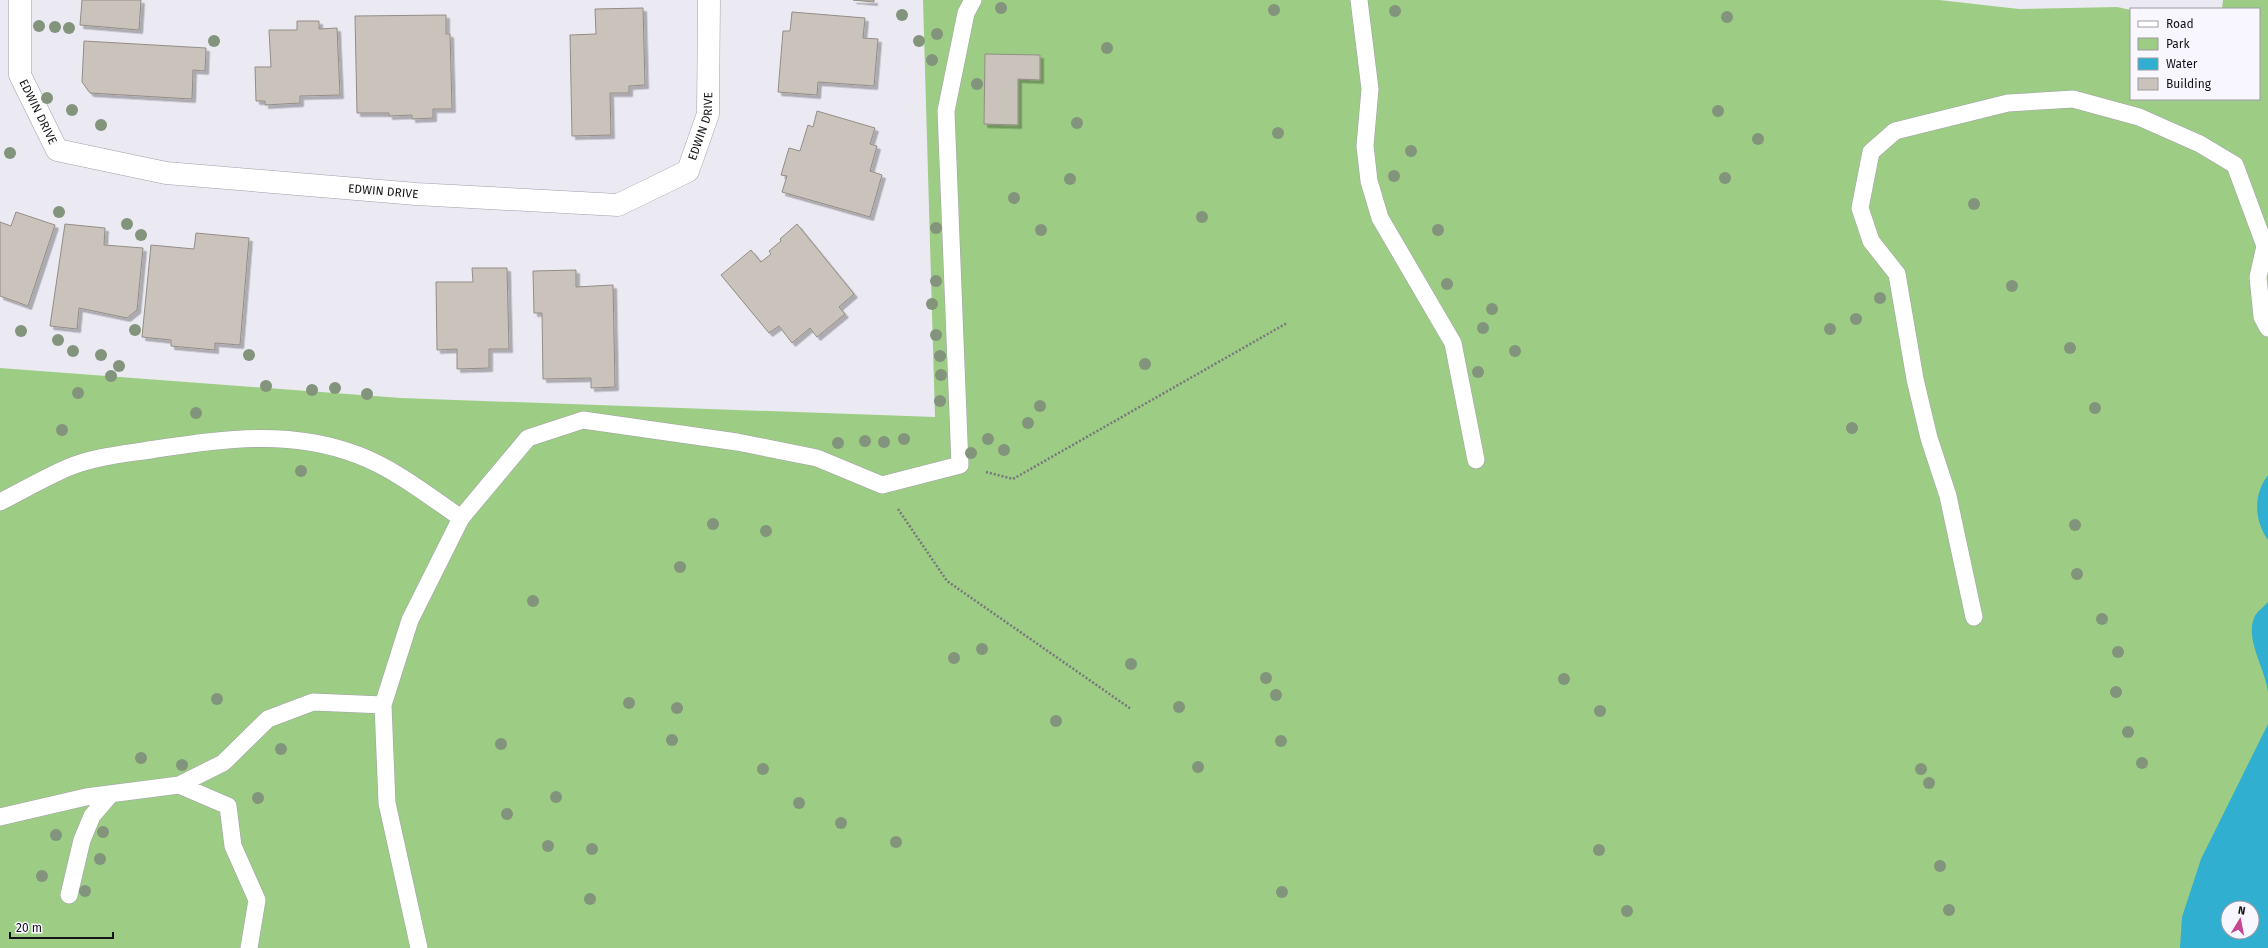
<svg xmlns="http://www.w3.org/2000/svg" width="2268" height="948" viewBox="0 0 2268 948" font-family="'Fira Sans',sans-serif">
	<style>
		.green { fill: #9dcd84; fill-rule: evenodd }
		.water { fill: #31afd1; fill-rule: evenodd }
		.building { fill: #c9c3bb; stroke: #938d85; filter: url(#shadow) }
		.lines { fill: none; stroke-linecap: round; stroke-linejoin: round }
		.service-casing { stroke: #a19fa8; stroke-width: 18 }
		.minor-casing { stroke: #a19fa8; stroke-width: 23 }
		.path { stroke: #78767d; stroke-width: 2.5; stroke-dasharray: 2 2; stroke-linecap: butt }
		.service { stroke: #fff; stroke-width: 17 }
		.minor { stroke: #fff; stroke-width: 22 }
		.tree { fill: #83947c }
		.labels { text-anchor: middle; dominant-baseline: central; stroke-width: 4; stroke-linejoin: round; paint-order: stroke }
		.street-label { font-size: 12px; fill: #141317; stroke: #f8f6fe }
	</style>
	<defs>
		<filter id="shadow"><feDropShadow dx="3.5" dy="3.5" stdDeviation="0" flood-color="#0004"/></filter>
	</defs>
	<rect width="100%" height="100%" fill="#ebe9f2"/>
	<path class="green" d="M923,0H1939L2019,9L2117,7L2131,10V99H2259V9H2222L2223,0H2268V948H0V368L401,398L935,417ZM2228,908H2252V932H2228Z"/>
	<path class="water" d="M2268,475V540C2254,520 2253,495 2268,475Z
		M2268,602V693C2266,669 2245,641 2254,618C2256,612 2264,607 2268,602Z
		M2268,724V948H2180L2182,917L2201,859ZM2228,908H2252V932H2228Z"/>
	<path class="building" d="M82,0H141L139,30L80,25Z
		M853,0H874V2Z
		M643,8L645,85L629,86V93H610L611,135L572,136L570,35L596,34L595,9Z
		M792,12L865,18L863,38L878,39L874,86L818,82L817,95L778,92L783,31H790Z
		M446,15V34H450L452,109H433V118L412,119V115L389,116V113H357L355,16Z
		M297,21H319V29L337,28L340,95L300,96V103L265,105V101H256L255,67H271L269,30H297Z
		M84,41L206,48L205,71L193,70L192,99L90,93L82,82Z
		M985,54L1040,55V80L1018,79V125L984,124Z
		M817,111L875,128L870,144L877,146L870,171L882,175L870,217L782,192L787,176L781,175L789,148L800,151L808,125L813,127Z
		M16,212L55,225L28,306L0,296V222L11,226Z
		M65,224L105,228L104,245L143,248L137,310L127,318L79,308L77,329L50,326Z
		M797,224L854,294L839,307L845,314L817,337L810,328L792,343L779,326L769,333L721,275L751,250L761,262L771,254L769,251L781,241L780,239Z
		M196,233L249,238L240,345L215,343V350L171,346V340L142,337L151,245L194,249Z
		M472,268H507L509,349H489V368L457,369V349L437,350L436,282H473Z
		M576,270V287L613,285L615,387L591,388V378L543,379L542,313H534L533,271Z"/>
	<g class="lines">
		<defs>
			<path id="service" d="M1359,0L1370,89L1365,146L1369,181L1380,218L1453,343L1476,460
				M0,502C22,491 44,478 67,468C95,456 126,454 156,449C225,439 290,429 358,455C395,469 429,496 461,518
				M1974,617L1948,496L1929,438L1915,379L1897,274L1871,241L1860,208L1871,152L1895,131L2008,103L2073,99L2139,117L2200,144L2235,165L2265,246L2258,277L2262,317L2268,328
				M179,785L223,763L268,719L313,702L383,705
				M0,817L86,797L179,785L228,806L233,846L257,900L249,948
				M69,895L82,840L92,816L110,795
				M419,948L387,803L383,705L410,620L461,518L528,438L583,420L737,442L817,458L882,485L960,465L946,111L966,13L973,0"/>
			<g id="minor">
				<path id="s1" d="M20,0V75L57,150L166,173L416,194L618,205L688,171L708,114L709,0"/>
			</g>
		</defs>
		<use href="#service" class="service-casing"/>
		<use href="#minor" class="minor-casing"/>
		<path class="path" d="M986,472L1013,479L1287,323
			M898,509L947,581L1131,709"/>
		<use href="#service" class="service"/>
		<use href="#minor" class="minor"/>
	</g>
	<g class="tree">
		<circle cx="1001" cy="8" r="6"/>
		<circle cx="1274" cy="10" r="6"/>
		<circle cx="1395" cy="11" r="6"/>
		<circle cx="902" cy="15" r="6"/>
		<circle cx="1727" cy="17" r="6"/>
		<circle cx="39" cy="26" r="6"/>
		<circle cx="55" cy="27" r="6"/>
		<circle cx="69" cy="28" r="6"/>
		<circle cx="937" cy="34" r="6"/>
		<circle cx="214" cy="41" r="6"/>
		<circle cx="919" cy="41" r="6"/>
		<circle cx="1107" cy="48" r="6"/>
		<circle cx="932" cy="60" r="6"/>
		<circle cx="977" cy="84" r="6"/>
		<circle cx="47" cy="98" r="6"/>
		<circle cx="72" cy="110" r="6"/>
		<circle cx="1718" cy="111" r="6"/>
		<circle cx="1077" cy="123" r="6"/>
		<circle cx="101" cy="125" r="6"/>
		<circle cx="1278" cy="133" r="6"/>
		<circle cx="1758" cy="139" r="6"/>
		<circle cx="1411" cy="151" r="6"/>
		<circle cx="10" cy="153" r="6"/>
		<circle cx="1394" cy="176" r="6"/>
		<circle cx="1725" cy="178" r="6"/>
		<circle cx="1070" cy="179" r="6"/>
		<circle cx="1014" cy="198" r="6"/>
		<circle cx="1974" cy="204" r="6"/>
		<circle cx="59" cy="212" r="6"/>
		<circle cx="1202" cy="217" r="6"/>
		<circle cx="127" cy="224" r="6"/>
		<circle cx="936" cy="228" r="6"/>
		<circle cx="1041" cy="230" r="6"/>
		<circle cx="1438" cy="230" r="6"/>
		<circle cx="141" cy="235" r="6"/>
		<circle cx="936" cy="281" r="6"/>
		<circle cx="1447" cy="284" r="6"/>
		<circle cx="2012" cy="286" r="6"/>
		<circle cx="1880" cy="298" r="6"/>
		<circle cx="932" cy="304" r="6"/>
		<circle cx="1492" cy="309" r="6"/>
		<circle cx="1856" cy="319" r="6"/>
		<circle cx="1483" cy="328" r="6"/>
		<circle cx="1830" cy="329" r="6"/>
		<circle cx="135" cy="330" r="6"/>
		<circle cx="21" cy="331" r="6"/>
		<circle cx="936" cy="335" r="6"/>
		<circle cx="58" cy="340" r="6"/>
		<circle cx="2070" cy="348" r="6"/>
		<circle cx="73" cy="351" r="6"/>
		<circle cx="1515" cy="351" r="6"/>
		<circle cx="101" cy="355" r="6"/>
		<circle cx="249" cy="355" r="6"/>
		<circle cx="940" cy="356" r="6"/>
		<circle cx="1145" cy="364" r="6"/>
		<circle cx="119" cy="366" r="6"/>
		<circle cx="1478" cy="372" r="6"/>
		<circle cx="941" cy="375" r="6"/>
		<circle cx="111" cy="376" r="6"/>
		<circle cx="266" cy="386" r="6"/>
		<circle cx="335" cy="388" r="6"/>
		<circle cx="312" cy="390" r="6"/>
		<circle cx="78" cy="393" r="6"/>
		<circle cx="367" cy="394" r="6"/>
		<circle cx="940" cy="401" r="6"/>
		<circle cx="1040" cy="406" r="6"/>
		<circle cx="2095" cy="408" r="6"/>
		<circle cx="196" cy="413" r="6"/>
		<circle cx="1028" cy="423" r="6"/>
		<circle cx="1852" cy="428" r="6"/>
		<circle cx="62" cy="430" r="6"/>
		<circle cx="904" cy="439" r="6"/>
		<circle cx="988" cy="439" r="6"/>
		<circle cx="865" cy="441" r="6"/>
		<circle cx="884" cy="442" r="6"/>
		<circle cx="838" cy="443" r="6"/>
		<circle cx="1004" cy="450" r="6"/>
		<circle cx="971" cy="453" r="6"/>
		<circle cx="301" cy="471" r="6"/>
		<circle cx="713" cy="524" r="6"/>
		<circle cx="2075" cy="525" r="6"/>
		<circle cx="766" cy="531" r="6"/>
		<circle cx="680" cy="567" r="6"/>
		<circle cx="2077" cy="574" r="6"/>
		<circle cx="533" cy="601" r="6"/>
		<circle cx="2102" cy="619" r="6"/>
		<circle cx="982" cy="649" r="6"/>
		<circle cx="2118" cy="652" r="6"/>
		<circle cx="954" cy="658" r="6"/>
		<circle cx="1131" cy="664" r="6"/>
		<circle cx="1266" cy="678" r="6"/>
		<circle cx="1564" cy="679" r="6"/>
		<circle cx="2116" cy="692" r="6"/>
		<circle cx="1276" cy="695" r="6"/>
		<circle cx="217" cy="699" r="6"/>
		<circle cx="629" cy="703" r="6"/>
		<circle cx="1179" cy="707" r="6"/>
		<circle cx="677" cy="708" r="6"/>
		<circle cx="1600" cy="711" r="6"/>
		<circle cx="1056" cy="721" r="6"/>
		<circle cx="2128" cy="732" r="6"/>
		<circle cx="672" cy="740" r="6"/>
		<circle cx="1281" cy="741" r="6"/>
		<circle cx="501" cy="744" r="6"/>
		<circle cx="281" cy="749" r="6"/>
		<circle cx="141" cy="758" r="6"/>
		<circle cx="2142" cy="763" r="6"/>
		<circle cx="182" cy="765" r="6"/>
		<circle cx="1198" cy="767" r="6"/>
		<circle cx="763" cy="769" r="6"/>
		<circle cx="1921" cy="769" r="6"/>
		<circle cx="1929" cy="783" r="6"/>
		<circle cx="556" cy="797" r="6"/>
		<circle cx="258" cy="798" r="6"/>
		<circle cx="799" cy="803" r="6"/>
		<circle cx="507" cy="814" r="6"/>
		<circle cx="841" cy="823" r="6"/>
		<circle cx="103" cy="832" r="6"/>
		<circle cx="56" cy="835" r="6"/>
		<circle cx="896" cy="842" r="6"/>
		<circle cx="548" cy="846" r="6"/>
		<circle cx="592" cy="849" r="6"/>
		<circle cx="1599" cy="850" r="6"/>
		<circle cx="100" cy="859" r="6"/>
		<circle cx="1940" cy="866" r="6"/>
		<circle cx="42" cy="876" r="6"/>
		<circle cx="85" cy="891" r="6"/>
		<circle cx="1282" cy="892" r="6"/>
		<circle cx="590" cy="899" r="6"/>
		<circle cx="1949" cy="910" r="6"/>
		<circle cx="1627" cy="911" r="6"/>
	</g>
	<g class="labels">
		<g class="street-label">
			<text stroke="none"><textPath href="#s1" startOffset="116">EDWIN DRIVE</textPath></text>
			<text stroke="none"><textPath href="#s1" startOffset="848">EDWIN DRIVE</textPath></text>
			<text stroke="none"><textPath href="#s1" startOffset="488">EDWIN DRIVE</textPath></text>
		</g>
	</g>
	<rect x="2130" y="8" width="130" height="92" fill="#f8f6fe" stroke="#9d9ba2"/>
	<rect x="2138" y="21" width="20" height="6" fill="#ffffff" stroke="#9d9ba2"/>
	<text x="2166" y="28" font-size="12" fill="#141317">Road</text>
	<rect x="2138" y="38" width="20" height="12" fill="#9dcd84" stroke="#9d9ba2"/>
	<text x="2166" y="48" font-size="12" fill="#141317">Park</text>
	<rect x="2138" y="58" width="20" height="12" fill="#31afd1" stroke="#9d9ba2"/>
	<text x="2166" y="68" font-size="12" fill="#141317">Water</text>
	<rect x="2138" y="78" width="20" height="12" fill="#c9c3bb" stroke="#9d9ba2"/>
	<text x="2166" y="88" font-size="12" fill="#141317">Building</text>
	<g transform="translate(2240 920) rotate(10)"><circle r="19" fill="#f8f6fe" stroke="#9d9ba2"/>
	<path d="M0-3L7 15L0 10L-7 15Z" fill="#c54591"/>
	<text y="-6" font-size="11" font-weight="bold" text-anchor="middle" fill="#141317">N</text>
	</g>
	<path d="M10 932v6h103v-6" fill="none" stroke="#141317" stroke-width="2"/>
	<text x="16" y="932" font-size="12" fill="#141317" stroke="#f8f6fe" stroke-width="3" paint-order="stroke">20 m</text>
</svg>
